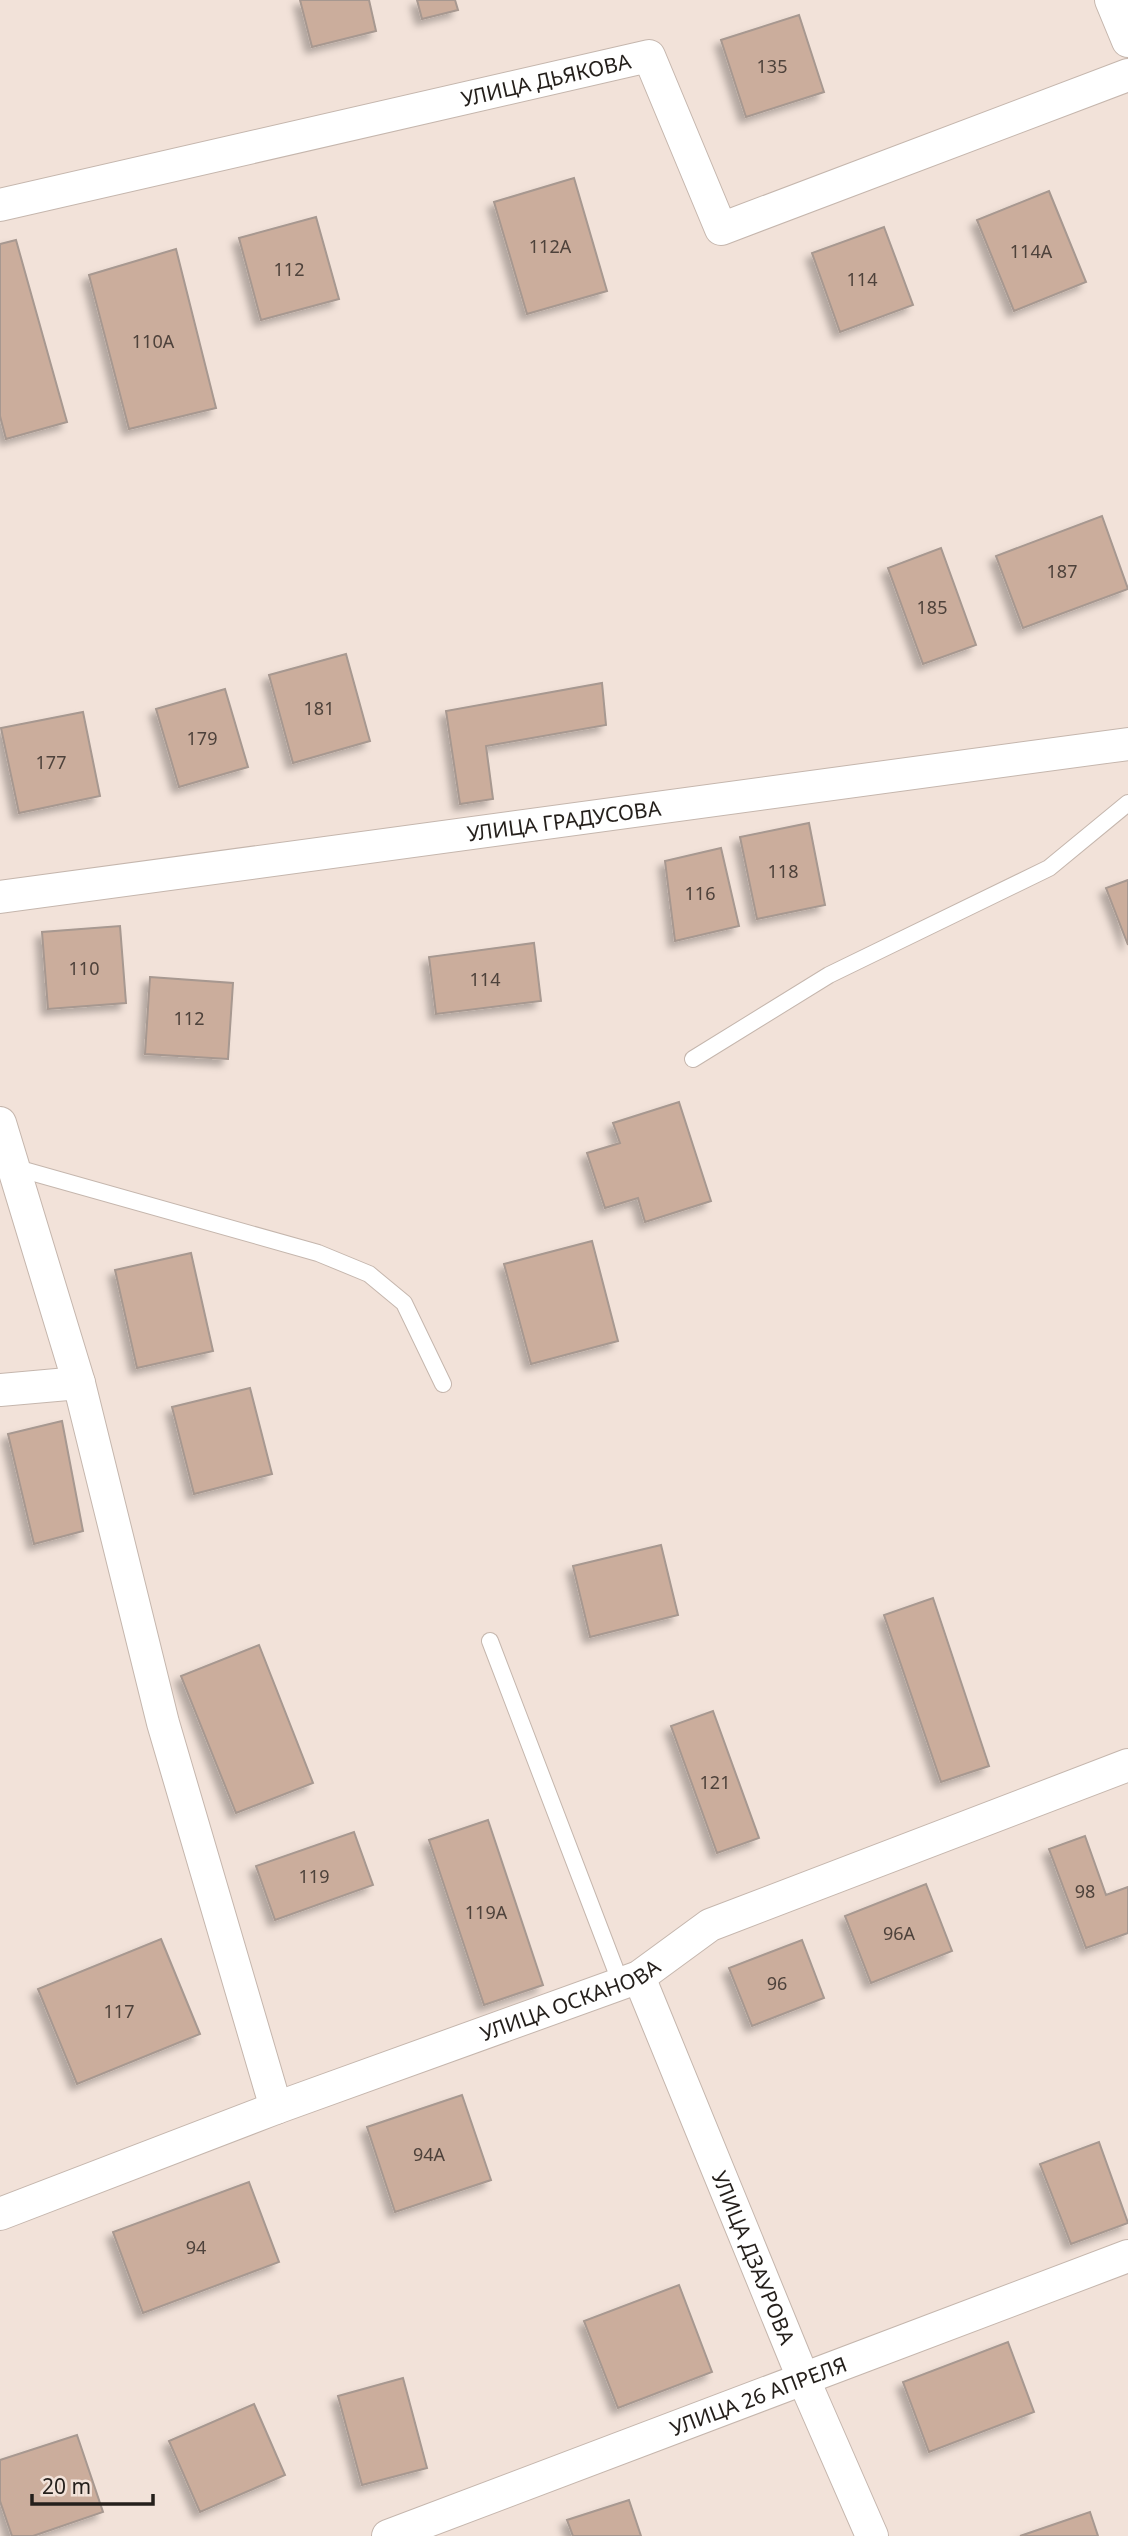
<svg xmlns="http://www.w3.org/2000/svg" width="1128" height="2536" viewBox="0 0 1128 2536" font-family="'Noto Sans',sans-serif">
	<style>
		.building { fill: #cbad9c; stroke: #a79890; stroke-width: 2; filter: url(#shadow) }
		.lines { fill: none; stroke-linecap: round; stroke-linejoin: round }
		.lane-casing { stroke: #c5b6ad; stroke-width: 18 }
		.street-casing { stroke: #c5b6ad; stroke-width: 34 }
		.lane { stroke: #fff; stroke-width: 16 }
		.street { stroke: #fff; stroke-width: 32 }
		.labels { text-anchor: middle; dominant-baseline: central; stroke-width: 6; stroke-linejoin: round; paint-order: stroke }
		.number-label { font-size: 18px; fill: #4e423b }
		.street-label { font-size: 21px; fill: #241f1b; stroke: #f2e2d9 }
	</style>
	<defs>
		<filter id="shadow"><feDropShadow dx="-6" dy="6" stdDeviation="3.5" flood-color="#0004"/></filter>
	</defs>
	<rect width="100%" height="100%" fill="#f2e2d9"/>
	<path class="building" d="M300,0H369L376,31L312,47Z
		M417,0H455L458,10L422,19Z
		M799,15L824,92L746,117L721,40Z
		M574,178L607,291L527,314L494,202Z
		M1049,191L1086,282L1014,311L977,220Z
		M316,217L339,299L261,320L239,238Z
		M884,227L913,305L840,332L812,253Z
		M16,240L67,422L6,439L0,416V244Z
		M176,249L216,408L129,429L89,275Z
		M1102,516L1128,589L1023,628L996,556Z
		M941,548L976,645L923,664L888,568Z
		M346,654L370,741L293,763L269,675Z
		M602,683L606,725L486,746L493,799L460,804L446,711Z
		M225,689L248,767L179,787L156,709Z
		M83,712L100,796L19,813L1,728Z
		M809,823L825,905L757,919L740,837Z
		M721,848L739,926L675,941L665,861Z
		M1128,880V945L1106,888Z
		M120,926L126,1003L48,1009L42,932Z
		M534,943L541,1001L436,1014L429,957Z
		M150,977L233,983L228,1059L145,1054Z
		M679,1102L711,1201L645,1222L638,1198L605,1208L587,1153L620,1143L613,1123Z
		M592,1241L618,1341L531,1364L504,1264Z
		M191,1253L213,1351L137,1368L115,1270Z
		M250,1388L272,1474L194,1494L172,1407Z
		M62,1421L83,1531L34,1544L8,1434Z
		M661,1545L678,1615L590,1637L573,1566Z
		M933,1598L989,1766L941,1782L884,1615Z
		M259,1645L313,1783L236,1813L181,1676Z
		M713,1711L759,1838L717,1853L671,1726Z
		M488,1820L543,1985L484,2005L429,1840Z
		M354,1832L373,1885L275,1920L256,1866Z
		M1085,1836L1106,1895L1128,1887V1933L1086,1948L1049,1849Z
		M926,1884L952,1951L871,1983L845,1916Z
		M161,1939L200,2034L77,2084L38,1989Z
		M802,1940L824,1998L752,2026L729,1968Z
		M462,2095L491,2180L395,2212L367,2127Z
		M1099,2142L1128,2223L1071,2244L1040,2164Z
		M249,2182L279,2262L143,2313L113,2232Z
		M679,2285L712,2372L618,2408L584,2321Z
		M1008,2342L1034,2412L929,2452L903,2382Z
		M403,2378L427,2468L362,2485L338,2396Z
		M254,2404L285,2475L200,2512L169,2441Z
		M77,2435L103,2512L33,2536H12L0,2501V2460Z
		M629,2500L641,2536H573L567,2520Z
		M1090,2512L1098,2536H1020Z"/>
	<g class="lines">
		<defs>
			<path id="lane" d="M693,1059L829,975L1049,868L1128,803
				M13,1167L318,1253L369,1274L404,1303L443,1384
				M490,1641L621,1984"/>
			<g id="street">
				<path d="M1111,0L1128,41"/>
				<path id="s1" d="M0,205L649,56L721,229L1128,75"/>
				<path id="s2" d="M0,897L1128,744"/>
				<path d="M0,1123L79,1383L163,1723L276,2108"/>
				<path d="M0,1390L79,1383"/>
				<path id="s3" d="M639,1977L803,2378L872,2536"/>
				<path id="s4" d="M0,2214L276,2108L639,1977L710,1925L1128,1765"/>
				<path id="s5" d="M388,2536L1128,2256"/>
			</g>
		</defs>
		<use href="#lane" class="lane-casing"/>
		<use href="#street" class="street-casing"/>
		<use href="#lane" class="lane"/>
		<use href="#street" class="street"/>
	</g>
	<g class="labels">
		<g class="number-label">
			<text x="772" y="66">135</text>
			<text x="550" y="246">112А</text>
			<text x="1031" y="251">114А</text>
			<text x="289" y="269">112</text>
			<text x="862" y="279">114</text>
			<text x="153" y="341">110А</text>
			<text x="1062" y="571">187</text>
			<text x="932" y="607">185</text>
			<text x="319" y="708">181</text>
			<text x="202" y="738">179</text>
			<text x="51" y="762">177</text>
			<text x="783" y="871">118</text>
			<text x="700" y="893">116</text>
			<text x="84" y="968">110</text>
			<text x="485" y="979">114</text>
			<text x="189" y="1018">112</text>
			<text x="715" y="1782">121</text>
			<text x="314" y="1876">119</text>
			<text x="1085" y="1891">98</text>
			<text x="486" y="1912">119А</text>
			<text x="899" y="1933">96А</text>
			<text x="777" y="1983">96</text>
			<text x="119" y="2011">117</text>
			<text x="429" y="2154">94А</text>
			<text x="196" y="2247">94</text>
		</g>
		<g class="street-label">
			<text stroke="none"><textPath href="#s1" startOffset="560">УЛИЦА ДЬЯКОВА</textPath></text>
			<text stroke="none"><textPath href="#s2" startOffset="569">УЛИЦА ГРАДУСОВА</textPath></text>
			<text stroke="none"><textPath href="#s4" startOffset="609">УЛИЦА ОСКАНОВА</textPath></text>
			<text stroke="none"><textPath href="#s3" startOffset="303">УЛИЦА ДЗАУРОВА</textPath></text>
			<text stroke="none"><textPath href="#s5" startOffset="396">УЛИЦА 26 АПРЕЛЯ</textPath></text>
		</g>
	</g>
	<path d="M32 2494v10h121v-10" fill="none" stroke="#241f1b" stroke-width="3.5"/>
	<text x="42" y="2494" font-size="21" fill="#241f1b" stroke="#f2e2d9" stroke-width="5" paint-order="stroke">20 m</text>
</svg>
